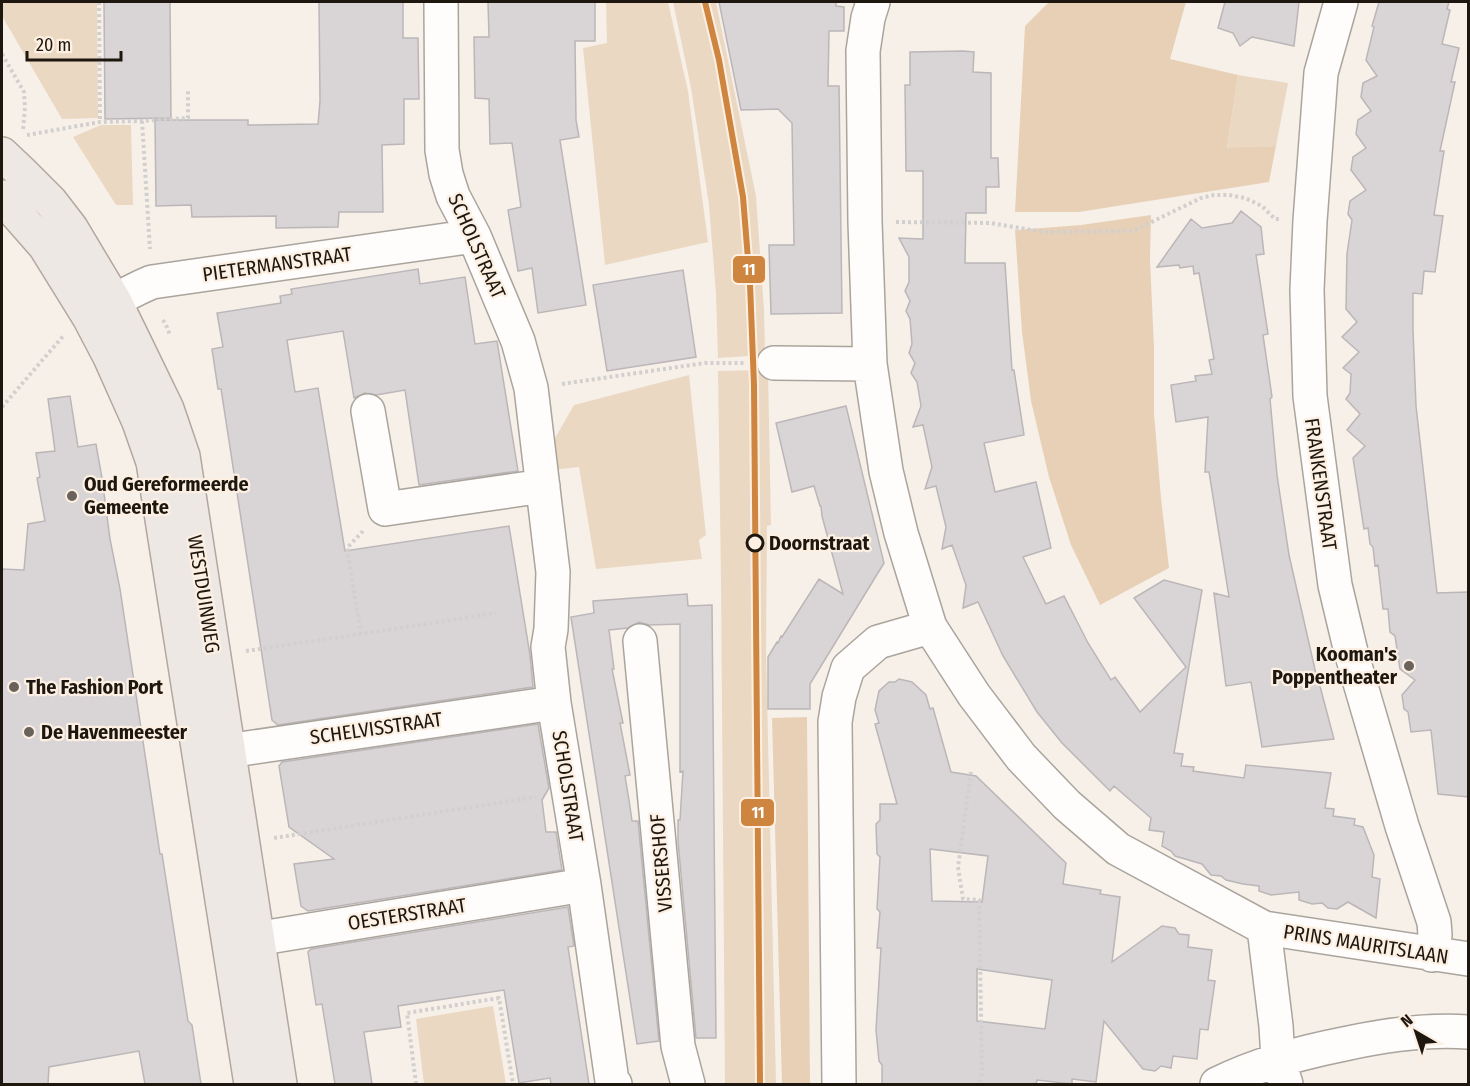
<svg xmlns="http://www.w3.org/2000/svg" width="1470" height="1086" viewBox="0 0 1470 1086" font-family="'Fira Sans Condensed',sans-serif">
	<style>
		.green { fill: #ebd8c2 }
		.forest { fill: #e8d0b6 }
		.building { fill: #d9d4d6; stroke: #bbb6b8; stroke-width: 1.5; fill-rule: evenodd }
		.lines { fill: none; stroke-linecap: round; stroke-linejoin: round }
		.minor-casing { stroke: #aaa49d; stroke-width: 36 }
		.major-casing { stroke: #b3a69f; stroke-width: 36 }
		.path { stroke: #d2d0ce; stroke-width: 4; stroke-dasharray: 3 3; stroke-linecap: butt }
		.minor { stroke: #fefdfc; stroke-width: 33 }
		.major { stroke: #eee8e4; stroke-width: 33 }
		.tram-1-casing { stroke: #fdf0e3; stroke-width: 10 }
		.tram-1 { stroke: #cd853f; stroke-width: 6 }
		.poi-dot { fill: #6a635b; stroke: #fdf0e3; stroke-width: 2 }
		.stop-dot { fill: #fdf0e3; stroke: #1e170f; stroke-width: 3 }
		.labels { text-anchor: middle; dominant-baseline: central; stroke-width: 4.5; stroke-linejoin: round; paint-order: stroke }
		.street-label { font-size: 20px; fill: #1e170f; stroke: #fdf0e3 }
		.poi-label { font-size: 20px; font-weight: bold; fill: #1e170f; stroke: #fdf0e3; text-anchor: start }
		.stop-label { font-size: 20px; font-weight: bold; fill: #1e170f; stroke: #fdf0e3; text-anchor: start }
		.line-badge { stroke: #fdf0e3; stroke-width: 2 }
		.badge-label { font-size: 16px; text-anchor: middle; font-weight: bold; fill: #fff }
	</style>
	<rect width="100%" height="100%" fill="#f7f0e9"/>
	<path class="green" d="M2,2H97L98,118L62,119L2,16Z
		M606,2H668L688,91L708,242L605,265L583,48L607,43Z
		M673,2H716L756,196L764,310L765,355L718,358L716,294L709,205L691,88Z
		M1238,75L1288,83L1276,146L1227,149Z
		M101,125H131L133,205H116L73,137Z
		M768,370L771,525L767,526L766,651L776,1084H725L721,581L718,371Z
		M689,375L706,535L699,540L702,559L596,569L579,467L553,470L551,445L574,405Z
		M493,1006L506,1084H424L416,1019Z"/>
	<path class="forest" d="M1049,2H1186L1170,59L1238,75L1227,148L1276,146L1269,182L1079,212H1015L1025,26Z
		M1151,215L1150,259L1154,348V413L1161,498L1169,568L1100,605L1071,545L1049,477L1031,401L1022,332L1015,230L1081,225Z
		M807,717L810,1084H782L772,718Z"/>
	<path class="building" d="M104,2H170L171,118L105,119Z
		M319,2H403V38H418L419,99H404V144L382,145L383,212H339L338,227L276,228V216L192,217L191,205L156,206L155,120H248V125L318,124L320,101Z
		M488,2H595V41H575L576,120L579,137L560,140L586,305L538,313L532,268L518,271L508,210L521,207L512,143L490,144L489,99L475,98L474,37H489Z
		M719,2H836V6L844,7V31H829L828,86H839L842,313L771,314L769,245H794L792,123L778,109L741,110Z
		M1225,2H1299L1294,46L1252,37L1240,46L1233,33L1218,28Z
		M1379,2H1449L1447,9L1450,10L1442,44L1459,48L1451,82H1455L1440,151H1444L1434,215L1443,216L1435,272L1424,271L1422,294L1413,293V330L1416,406L1437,593L1468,592V797L1438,794L1431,730L1411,732L1408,712L1404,709L1402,695L1415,680L1400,669L1395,636L1390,632L1388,609H1383L1378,565L1375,566L1373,547L1370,544L1368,528L1364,529L1353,458L1365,446L1347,430L1360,414L1346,399L1350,393L1351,374L1343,368L1359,352L1342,337L1357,322L1346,309L1347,254L1352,220L1348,214L1350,201L1366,190L1351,170L1353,157L1366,148L1356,134L1358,120L1371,111L1361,97L1363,83L1377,76L1366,60L1374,27L1372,26Z
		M963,51L974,52L973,72L991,73V158H998L999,187H986V213H966L965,263H1005L1012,370H1014L1024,435L984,443L995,492L1036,482L1051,548L1023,557L1046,604L1064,596L1088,643L1111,680L1115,677L1140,712L1186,667L1134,598L1164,580L1202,590L1174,753L1183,754L1181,766L1194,767L1193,771L1244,778L1246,765L1331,773L1325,808L1334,809L1333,816L1355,819L1354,825L1363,827L1374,855L1372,877L1380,879L1376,918L1348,902L1337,909L1328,908L1322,903L1312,904L1299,900V892L1271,895L1259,891V886L1243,884L1226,880L1221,876L1211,875L1202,864L1175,856L1171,851L1162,846L1164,832L1149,830L1151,818L1114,786L1110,791L1062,743L1037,712L1003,656L978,602L963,608L966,585L952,545L942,549L946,527L936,486L925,489L932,467L923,425L913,427L921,406L917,382L911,373L915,363L909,353L912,344L910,319L906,311L910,301L905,291L909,282V257L899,238L923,239V171H906L905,85H910V52Z
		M1241,211L1261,227L1264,254L1256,255L1268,334L1263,335L1272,397L1270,399L1277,475L1289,555L1316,674L1317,675L1334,739L1262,747L1251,682L1226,686L1214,593L1229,597L1209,472H1205L1208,417L1176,422L1171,385L1196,381L1195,376L1212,374L1209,360L1214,359L1199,273L1194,274L1193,266L1180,268L1179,265L1157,267L1191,219L1202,228L1232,223Z
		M418,269L420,284L465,277L475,344L497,341L518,471L419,485L405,390L376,395L365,393L354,398L343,331L287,340L295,392L318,388L345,551L509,526L530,655L533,687L278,725L272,720L221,389H218L212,349L223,347L217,313L281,303L280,296L292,294L291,289Z
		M683,270L696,357L607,371L593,285Z
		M70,396L78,447L96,444L102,478L110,539L120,589L160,854H162L188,1021L192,1025L201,1084H145L139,1051L49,1067L48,1084H2V569L24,570L28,524L45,521L37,478L40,477L36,453L55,451L48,399Z
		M846,406L884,563L810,684V709H768V657L777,642L778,643L781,636L782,637L819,579L843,594L822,516L821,506H820L814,486L792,492L776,423Z
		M687,594L688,606L712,605L716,1038H696L678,841V820H680L683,771L680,772V624L649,625L639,622L628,628L609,630L614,669H612L623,723H620L630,775L625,776L629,800L632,821H638L659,1041L637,1044L571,617L594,613L593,601Z
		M899,679L912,682L926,695L930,709L933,708L951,772L976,776L1066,863L1063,884L1101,890L1100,894L1120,897L1112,962L1162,926L1175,928L1179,934L1189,935L1188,947L1212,950L1208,980L1215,981L1208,1030L1200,1029L1197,1059L1173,1056L1171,1068L1161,1066L1155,1071L1143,1069L1104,1021L1096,1082L1072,1079V1084L1037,1080L1036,1084H882V1065L879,1061L876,1030L881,948H877L880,912L877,909L880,857L877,854L876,824L880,820V804H897L875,724L879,723L875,710L879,691L889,682H895ZM930,849L988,856L982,902L932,901ZM977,969L1052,980L1045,1029L977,1021Z
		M538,724L549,788L542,800L546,832H556L562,870L308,911L301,906L294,864L334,859L289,827L279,766L282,762Z
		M568,907L574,946L568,947L589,1084H551L550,1078L519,1083L504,990L398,1006L401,1027L364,1032L372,1084H335L322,1004L316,1005L308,952L311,949Z"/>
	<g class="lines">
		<defs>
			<path id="minor" d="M441,2L442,150L446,174L453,196L474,236L518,341L531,388L553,572L551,629L548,647L554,703L584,885L612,1081L615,1084
				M873,2L868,18L863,51L865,222L870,364L886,471L901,533L930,627L974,695L1021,757L1067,805L1118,849L1264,928L1276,1026L1278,1059L1286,1084
				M1341,2L1321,73L1310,221L1307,290L1310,396L1335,585L1351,652L1402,826L1434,922L1435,935L1432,955
				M90,316C110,303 130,291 152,282L474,236
				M774,363L870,364
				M368,411L385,509L543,486
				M640,641L678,1046L688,1084
				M200,755L554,703
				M1264,928L1468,959
				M231,943L584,885
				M839,1084L835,722L839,697L848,668L878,642L930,627
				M1217,1084C1258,1064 1299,1053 1344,1044C1385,1035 1427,1029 1468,1032"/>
			<path id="major" d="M2,154L21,172L51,202L71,228L114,300L136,345L167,409L183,456L280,1084
				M2,197L45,246L89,317L110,357L139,422L153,462L251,1084"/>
		</defs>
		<use href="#minor" class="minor-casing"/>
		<use href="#major" class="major-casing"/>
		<path class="path" d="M99,2L100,122
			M2,54L24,92L25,107L23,130
			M142,121L150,249
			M27,135L100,122L142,121L188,118V89
			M896,222L991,223L1044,232L1133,231L1201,198L1214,195H1229L1245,198L1262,206L1275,219H1280
			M163,320L167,327L170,335
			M562,384L705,363H745
			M2,407L64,335
			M363,531L347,548L361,634L496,613
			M246,651L361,634
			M971,772L958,867L963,899L979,900L982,1072L980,1084
			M274,838L536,797
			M416,1084L407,1013L499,998L513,1084"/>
		<use href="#minor" class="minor"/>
		<use href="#major" class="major"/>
		<defs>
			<path id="tram-1" d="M705,2L719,60L743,197L750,284L754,385L760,1084"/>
		</defs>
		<use href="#tram-1" class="tram-1-casing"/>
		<use href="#tram-1" class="tram-1"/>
	</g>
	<g class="poi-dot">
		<circle cx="72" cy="496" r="6"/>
		<circle cx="1409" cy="666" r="6"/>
		<circle cx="14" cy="687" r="6"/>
		<circle cx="29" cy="732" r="6"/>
	</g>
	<circle class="stop-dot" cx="755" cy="543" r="8"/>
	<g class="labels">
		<g class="street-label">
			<text transform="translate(477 246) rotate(66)">SCHOLSTRAAT</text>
			<text transform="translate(277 264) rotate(-8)">PIETERMANSTRAAT</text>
			<text transform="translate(1321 484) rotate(82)">FRANKENSTRAAT</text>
			<text transform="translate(204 594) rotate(81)">WESTDUINWEG</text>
			<text transform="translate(376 728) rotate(-8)">SCHELVISSTRAAT</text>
			<text transform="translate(568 786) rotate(81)">SCHOLSTRAAT</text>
			<text transform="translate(661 863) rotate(-95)">VISSERSHOF</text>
			<text transform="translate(407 914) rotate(-9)">OESTERSTRAAT</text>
			<text transform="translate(1366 944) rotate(9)">PRINS MAURITSLAAN</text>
		</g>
		<g class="poi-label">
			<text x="84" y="484">Oud Gereformeerde<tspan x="84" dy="23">Gemeente</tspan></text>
			<text x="1397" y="654" text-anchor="end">Kooman's<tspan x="1397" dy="23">Poppentheater</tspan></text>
			<text x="26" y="687">The Fashion Port</text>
			<text x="41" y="732">De Havenmeester</text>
		</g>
		<g class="stop-label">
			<text x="769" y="543">Doornstraat</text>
		</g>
	</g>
	<g class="line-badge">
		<rect x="732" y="255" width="34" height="29" rx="6" fill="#cd853f"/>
		<rect x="740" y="798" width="35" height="29" rx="6" fill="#cd853f"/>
	</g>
	<g class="badge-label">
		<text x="749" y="275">11</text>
		<text x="758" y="818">11</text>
	</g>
	<rect width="1470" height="1086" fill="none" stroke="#1e170f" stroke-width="6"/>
	<g transform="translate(1416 1032) rotate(321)" stroke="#fdf0e3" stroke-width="4.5" paint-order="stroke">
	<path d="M0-4.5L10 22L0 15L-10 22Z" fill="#1e170f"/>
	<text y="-9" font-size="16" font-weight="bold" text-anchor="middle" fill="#1e170f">N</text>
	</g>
	<path d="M27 51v9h94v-9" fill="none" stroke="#1e170f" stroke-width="3"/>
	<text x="36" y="51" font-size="18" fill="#1e170f" stroke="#fdf0e3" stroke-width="4.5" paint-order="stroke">20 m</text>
</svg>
